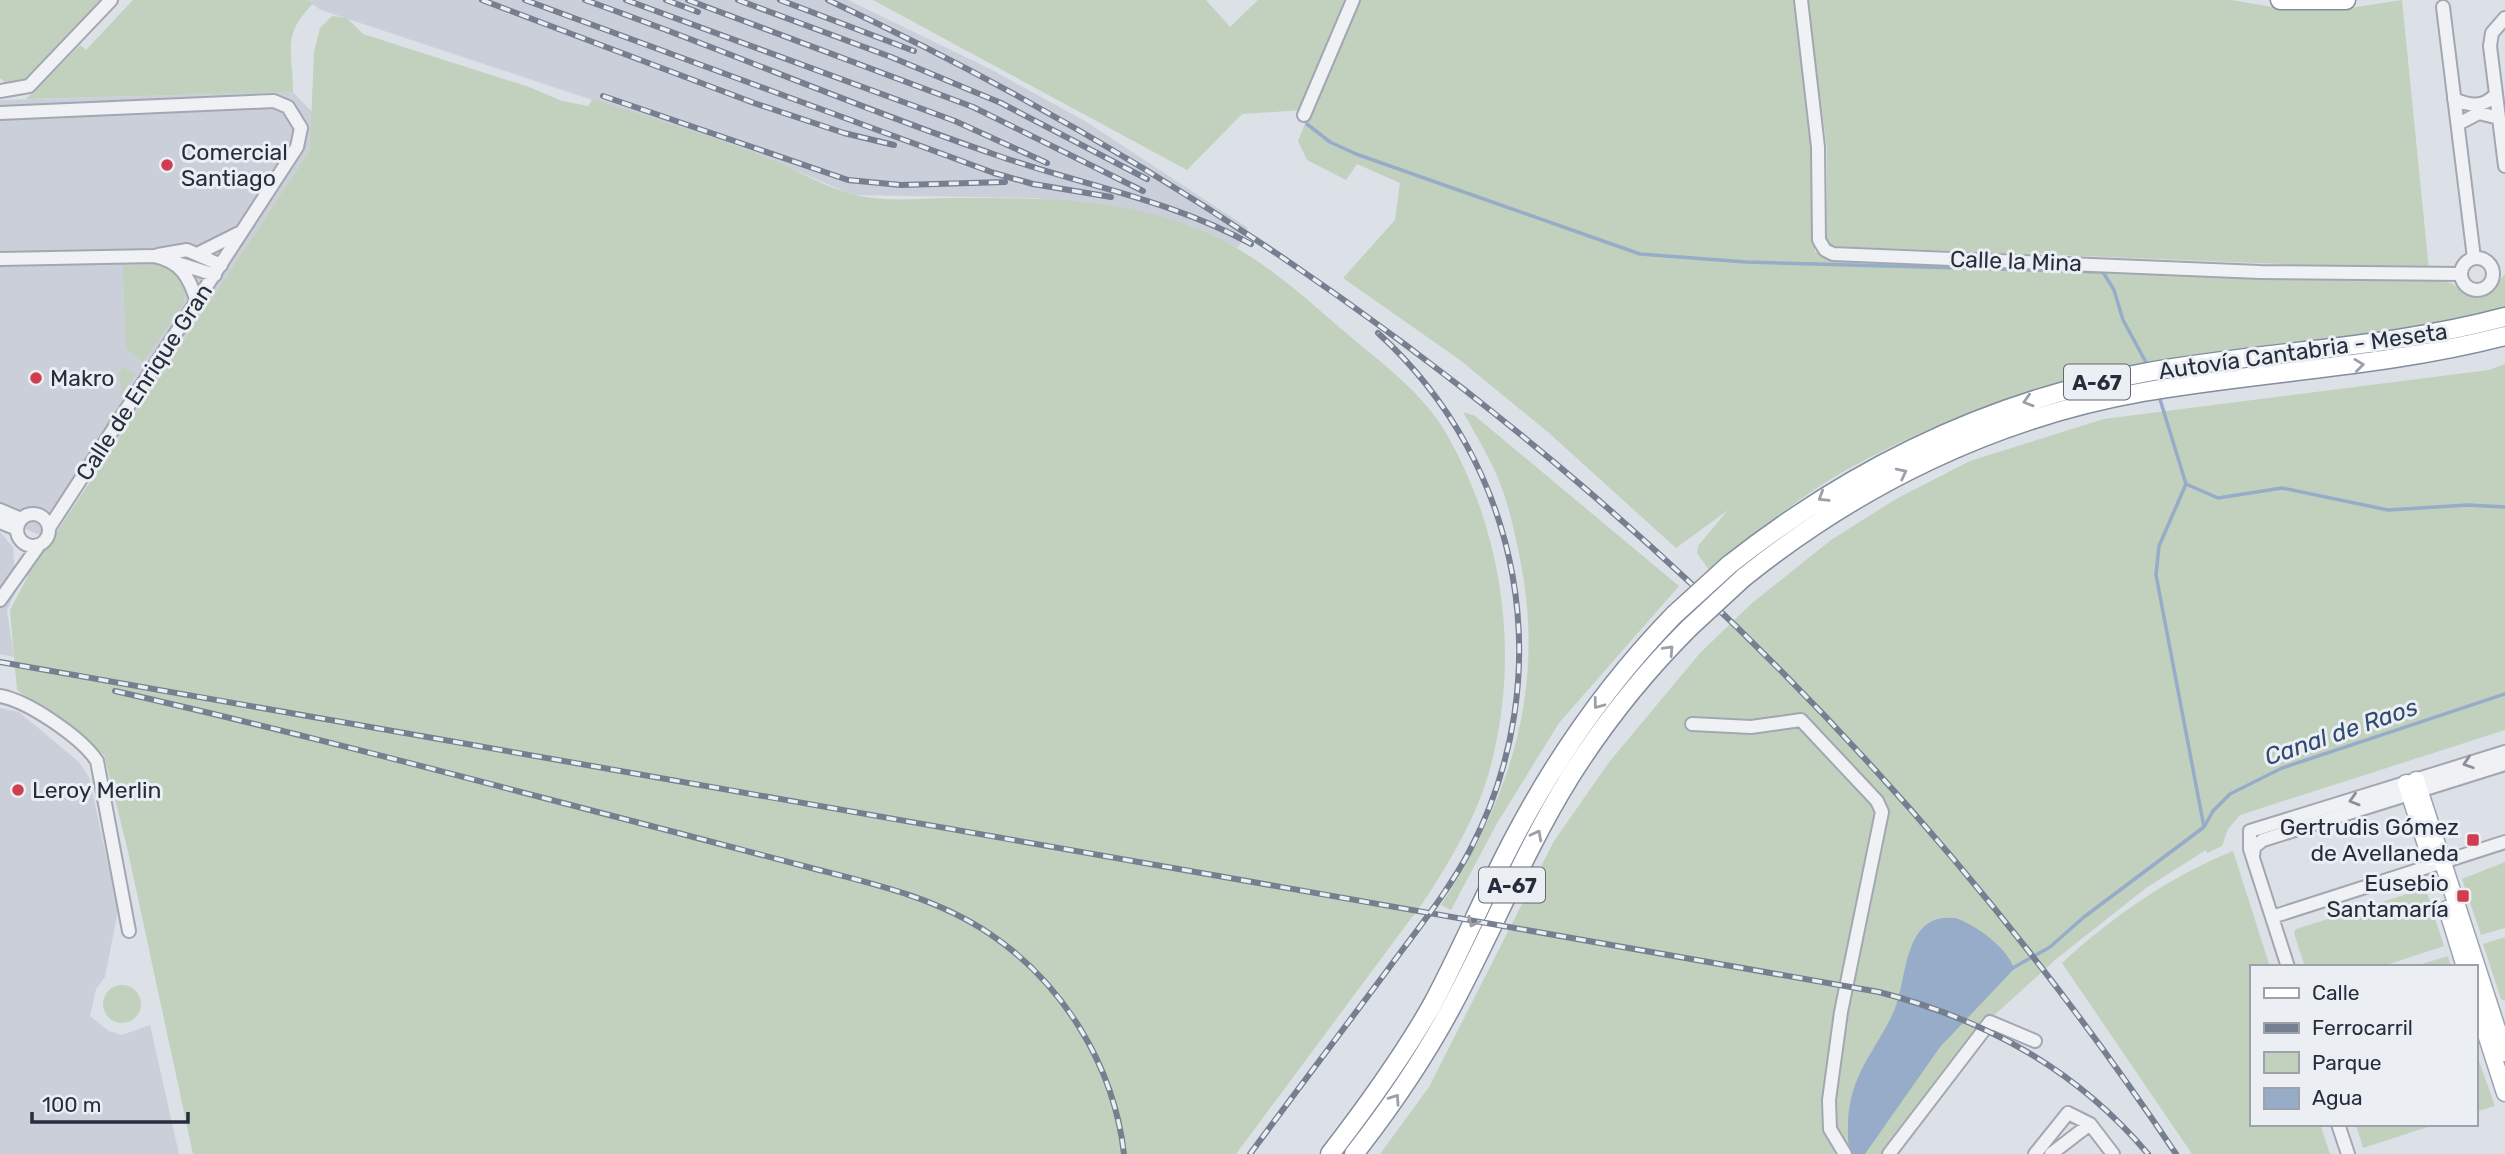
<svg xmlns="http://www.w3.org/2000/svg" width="2505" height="1154" viewBox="0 0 2505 1154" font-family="Rubik,sans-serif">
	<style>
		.built { fill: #cacfd9 }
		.green { fill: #c1d1bd }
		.water { fill: #96acc8 }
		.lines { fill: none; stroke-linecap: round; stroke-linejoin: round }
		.stream { stroke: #96acc8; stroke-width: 3.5 }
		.minor-casing { stroke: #a2a7b1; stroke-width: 16 }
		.major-casing { stroke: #9ba4b2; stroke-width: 19 }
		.highway-casing { stroke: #838d9d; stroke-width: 21 }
		.minor { stroke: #eff1f5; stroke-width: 12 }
		.major { stroke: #fff; stroke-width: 16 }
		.highway { stroke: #fff; stroke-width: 18 }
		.rail-casing { stroke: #757f90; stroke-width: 6 }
		.rail { stroke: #ebeff4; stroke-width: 3.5; stroke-dasharray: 10; stroke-linecap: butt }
		.highway-bridge-casing { stroke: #838d9d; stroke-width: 21; stroke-linecap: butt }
		.highway-bridge { stroke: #fff; stroke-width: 18 }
		.oneway { stroke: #9da0a8 }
		.oneway2 { stroke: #8a8f99 }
		.poi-dot { fill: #d03d4e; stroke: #ebeff4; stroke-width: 2.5 }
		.labels { text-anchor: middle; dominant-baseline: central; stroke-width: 6; stroke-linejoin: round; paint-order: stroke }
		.shield { fill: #ebeff4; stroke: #616774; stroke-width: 2 }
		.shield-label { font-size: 21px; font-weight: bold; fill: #262d3d }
		.poi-label { font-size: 23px; fill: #262d3d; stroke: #ebeff4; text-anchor: start }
		.street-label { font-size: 23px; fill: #262d3d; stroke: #ebeff4 }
		.water-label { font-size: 24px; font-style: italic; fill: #2f4b71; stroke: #ebeff4 }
	</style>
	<rect width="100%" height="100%" fill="#dce0e7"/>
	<path class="built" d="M306,0H848L990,69L1085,121L1248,228L1238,248L1191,226L1037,198L853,195L767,158L321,10Z
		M293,92L316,116L310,150L138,409L49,539L0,518V100Z
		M0,532L13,547L14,565L24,574L7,610L14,657L0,654Z
		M0,708L19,712L79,762L89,777L118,910L105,977L96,989L90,1016L109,1031L122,1035L150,1025L179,1154H0Z"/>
	<path class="green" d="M0,0H101L30,77L22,82L6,83L0,78Z
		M133,0H306L313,4C281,35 293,52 293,92L26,99L80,45L86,50Z
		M873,0H1206L1230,27L1258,0H1347L1303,110L1242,114L1187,170Z
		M1355,0H1794L1814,166L1815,252L1863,260L2430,280L2451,283L2465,293L2479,297L2489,293L2505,274V307C2395,338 2282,341 2170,359C2056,378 1947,414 1846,470C1797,498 1753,536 1709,570L1697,553L1698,546L1728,510L1676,548L1549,433L1460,360L1343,278L1395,220L1400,183L1357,164L1346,180L1307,160L1298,141Z
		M1806,0H2231L2279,8H2350L2402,0L2429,270L1829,246L1827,241V148Z
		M332,16L347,18L363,34L529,87L562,101L588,106L593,99C650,118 708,135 765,157C794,168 822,186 852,194C883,203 922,198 953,198C1035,198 1112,197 1190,226C1248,247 1293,287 1339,327C1375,358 1418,388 1443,428C1505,532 1522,663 1487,779C1473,823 1449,863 1424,901L1236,1154H193L127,847L104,755L17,690L10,610L28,576L24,574L44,551L310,150L314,52L320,28Z
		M161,264L170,267L184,281L186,290L182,307L143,362L126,349L123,265Z
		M2505,364V730L2240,815L2228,829L2222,846L2207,853L2206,850L2146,888L2055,960L1977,1031L1885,1154H1380L1429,1087L1554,841L1610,761L1700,653L1751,604L1831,540L1896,499L1970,461L2104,419L2489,370Z
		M124,367L135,374L121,396L119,373Z
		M1463,412L1475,416L1679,586L1559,723L1496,825L1451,910L1441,905C1511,797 1546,688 1520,559C1514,528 1507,496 1493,467C1484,448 1473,430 1463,412Z
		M2233,851L2270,967H2251V1124H2320L2330,1154H2192L2062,963C2112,917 2169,877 2233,851Z
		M2505,862V928L2481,935L2462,879Z
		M2423,889L2426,890L2444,946L2380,967H2305L2294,933L2296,929Z
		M2505,937V1001L2501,999L2483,944Z
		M2448,956L2451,967H2412Z
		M103 1004a19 19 0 1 1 38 0a19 19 0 1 1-38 0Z
		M2475,1050L2495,1106L2475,1112Z
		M2356,1124H2437L2363,1148Z"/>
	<path class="water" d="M1955,918C1975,924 2009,949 2014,969L1940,1047L1865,1154H1851C1847,1142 1848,1135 1848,1123C1850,1073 1875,1053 1894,1011C1908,980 1902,912 1955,918Z"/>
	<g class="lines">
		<path class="stream" d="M1307,124L1330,142L1356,154L1640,254L1746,262L2103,272L2114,290L2123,320L2148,366
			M2159,396L2186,484L2159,546L2156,575L2204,827
			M2186,484L2218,498L2282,488L2388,510L2468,505L2505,507
			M2011,969L2050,947L2084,917L2204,827L2213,811L2230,794L2282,768L2505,694"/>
		<defs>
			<path id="minor" d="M1801,0L1818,147L1819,240L1825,250L1833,254L2260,272L2461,274
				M2443,7L2474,258
				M2505,18L2492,33L2490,46L2505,166
				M0,91L29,86L111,0
				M2454,99C2470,106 2483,108 2495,95
				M0,113L274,101L288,107L301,128L297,147L49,528
				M1304,115L1353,0
				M2458,124L2479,113L2499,118
				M199,253L239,233
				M158,255L187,250L221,265
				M2461 274a16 16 0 1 1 32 0a16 16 0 1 1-32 0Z
				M0,259L154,256C181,262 189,276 197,302
				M177,263L215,275
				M0,510L21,519
				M17 530a16 16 0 1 1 32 0a16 16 0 1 1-32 0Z
				M0,522L17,529
				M0,600L39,545
				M0,696C28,701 81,737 97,761L129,931
				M1692,724L1751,727L1801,720L1877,801L1882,812L1841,1012L1829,1100L1830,1129L1845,1154
				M2253,857L2254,847L2263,840L2505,764
				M2272,917L2505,842
				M2288,967L2250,849V831L2505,752
				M2338,1124L2348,1154
				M1889,1154L1990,1022L2035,1041
				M2035,1154L2068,1113L2090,1124L2113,1154
				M2051,1154L2090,1124"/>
			<path id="major" d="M2416,780L2505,1053
				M2406,783L2430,857
				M2447,909L2465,967
				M2475,1000L2505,1093"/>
			<path id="highway" d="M2280,0H2346
				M1729,565C1852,468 1989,401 2143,373C2264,351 2386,349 2505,317
				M1743,578C1860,484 1995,418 2143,392C2264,371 2386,367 2505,336
				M1330,1154C1367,1106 1402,1058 1432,1005C1461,951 1485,893 1514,838C1557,756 1610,681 1674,615
				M1354,1154C1390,1108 1423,1060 1451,1008C1492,932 1524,851 1570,777C1604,723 1644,673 1689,628"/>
		</defs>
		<use href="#minor" class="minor-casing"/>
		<use href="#major" class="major-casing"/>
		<use href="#highway" class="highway-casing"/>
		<use href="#minor" class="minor"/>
		<use href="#major" class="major"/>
		<use href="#highway" class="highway"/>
		<defs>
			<path id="rail" d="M482,0L754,103L844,133L894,145
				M525,0L994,173L1033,184L1111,197
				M585,0C723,49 858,108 996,155C1081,185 1172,200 1251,244
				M626,0L955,121L1047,163
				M666,0L698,12
				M688,0L973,107L1143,191
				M738,0L891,57L1001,103L1147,179
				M780,0L914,51
				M828,0C1374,255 1841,654 2176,1154
				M603,96L848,180L901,185L1005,182
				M0,662L1879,992C1986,1020 2076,1069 2148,1154
				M115,691C305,734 493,785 682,834C728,846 774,858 819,870C879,885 938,899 990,934C1063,983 1114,1066 1124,1154
				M1250,1154C1295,1093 1341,1032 1386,972C1415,932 1447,894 1470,850C1561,675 1523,465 1378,333"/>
		</defs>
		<use href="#rail" class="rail-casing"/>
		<use href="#rail" class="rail"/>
		<defs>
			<path id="highway-bridge" d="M1674,615L1729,565
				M1689,628L1743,578"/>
		</defs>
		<use href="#highway-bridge" class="highway-bridge-casing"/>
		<use href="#highway-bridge" class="highway-bridge"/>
	</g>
	<defs><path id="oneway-chevron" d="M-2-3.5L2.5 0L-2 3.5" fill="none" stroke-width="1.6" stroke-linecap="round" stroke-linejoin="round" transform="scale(1.75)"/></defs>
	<g class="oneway">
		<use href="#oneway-chevron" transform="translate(2359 365) rotate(-7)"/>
		<use href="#oneway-chevron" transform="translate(2028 401) rotate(163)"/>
		<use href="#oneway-chevron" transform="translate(1902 473) rotate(-27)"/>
		<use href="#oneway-chevron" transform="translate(1823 497) rotate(148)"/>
		<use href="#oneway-chevron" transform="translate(1669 650) rotate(-47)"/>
		<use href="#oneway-chevron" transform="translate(1598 704) rotate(127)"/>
		<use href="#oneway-chevron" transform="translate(1537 835) rotate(-62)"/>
		<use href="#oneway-chevron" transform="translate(1473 922) rotate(116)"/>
		<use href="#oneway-chevron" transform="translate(1395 1099) rotate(-55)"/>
	</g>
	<g class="oneway2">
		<use href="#oneway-chevron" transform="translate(2468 763) rotate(162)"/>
		<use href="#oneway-chevron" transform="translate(2354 800) rotate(163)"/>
	</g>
	<g class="poi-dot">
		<circle cx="167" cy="165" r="7"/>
		<circle cx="36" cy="378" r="7"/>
		<circle cx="18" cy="790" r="7"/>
		<rect x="2466" y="833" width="14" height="14" rx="3.5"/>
		<rect x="2456" y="889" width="14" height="14" rx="3.5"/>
	</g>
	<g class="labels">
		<g class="shield">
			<rect x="2064" y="364.5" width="66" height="35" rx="5"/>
			<rect x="1479" y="867.5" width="66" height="35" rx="5"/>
		</g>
		<g class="shield-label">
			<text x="2097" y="382">A-67</text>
			<text x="1512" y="885">A-67</text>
		</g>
		<g class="poi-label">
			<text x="181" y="152">Comercial<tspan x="181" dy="26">Santiago</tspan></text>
			<text x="50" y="378">Makro</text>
			<text x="32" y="790">Leroy Merlin</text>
			<text x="2459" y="827" text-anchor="end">Gertrudis Gómez<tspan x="2459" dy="26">de Avellaneda</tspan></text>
			<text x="2449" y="883" text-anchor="end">Eusebio<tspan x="2449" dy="26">Santamaría</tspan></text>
		</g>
		<g class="street-label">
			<text transform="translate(2016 261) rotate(2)">Calle la Mina</text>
			<text transform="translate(2303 351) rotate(-8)">Autovía Cantabria - Meseta</text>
			<text transform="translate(144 382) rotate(-57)">Calle de Enrique Gran</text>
		</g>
		<g class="water-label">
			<text transform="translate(2341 732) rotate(-19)">Canal de Raos</text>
		</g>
	</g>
	<rect x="2250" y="965" width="228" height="161" fill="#ebeff4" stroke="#9ca1ab" stroke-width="2"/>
	<rect x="2264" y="988" width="35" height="10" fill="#ffffff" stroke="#9ca1ab" stroke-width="2"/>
	<text x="2312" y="1000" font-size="21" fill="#262d3d">Calle</text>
	<rect x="2264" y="1023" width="35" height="10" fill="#757f90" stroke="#9ca1ab" stroke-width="2"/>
	<text x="2312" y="1035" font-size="21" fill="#262d3d">Ferrocarril</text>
	<rect x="2264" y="1052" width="35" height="21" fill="#c1d1bd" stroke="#9ca1ab" stroke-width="2"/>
	<text x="2312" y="1070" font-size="21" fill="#262d3d">Parque</text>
	<rect x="2264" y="1088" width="35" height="21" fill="#96acc8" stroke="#9ca1ab" stroke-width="2"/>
	<text x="2312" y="1105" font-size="21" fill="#262d3d">Agua</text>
	<path d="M32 1112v10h156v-10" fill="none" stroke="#262d3d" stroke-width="3.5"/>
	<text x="42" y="1112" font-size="21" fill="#262d3d" stroke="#ebeff4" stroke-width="5" paint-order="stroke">100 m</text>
</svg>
